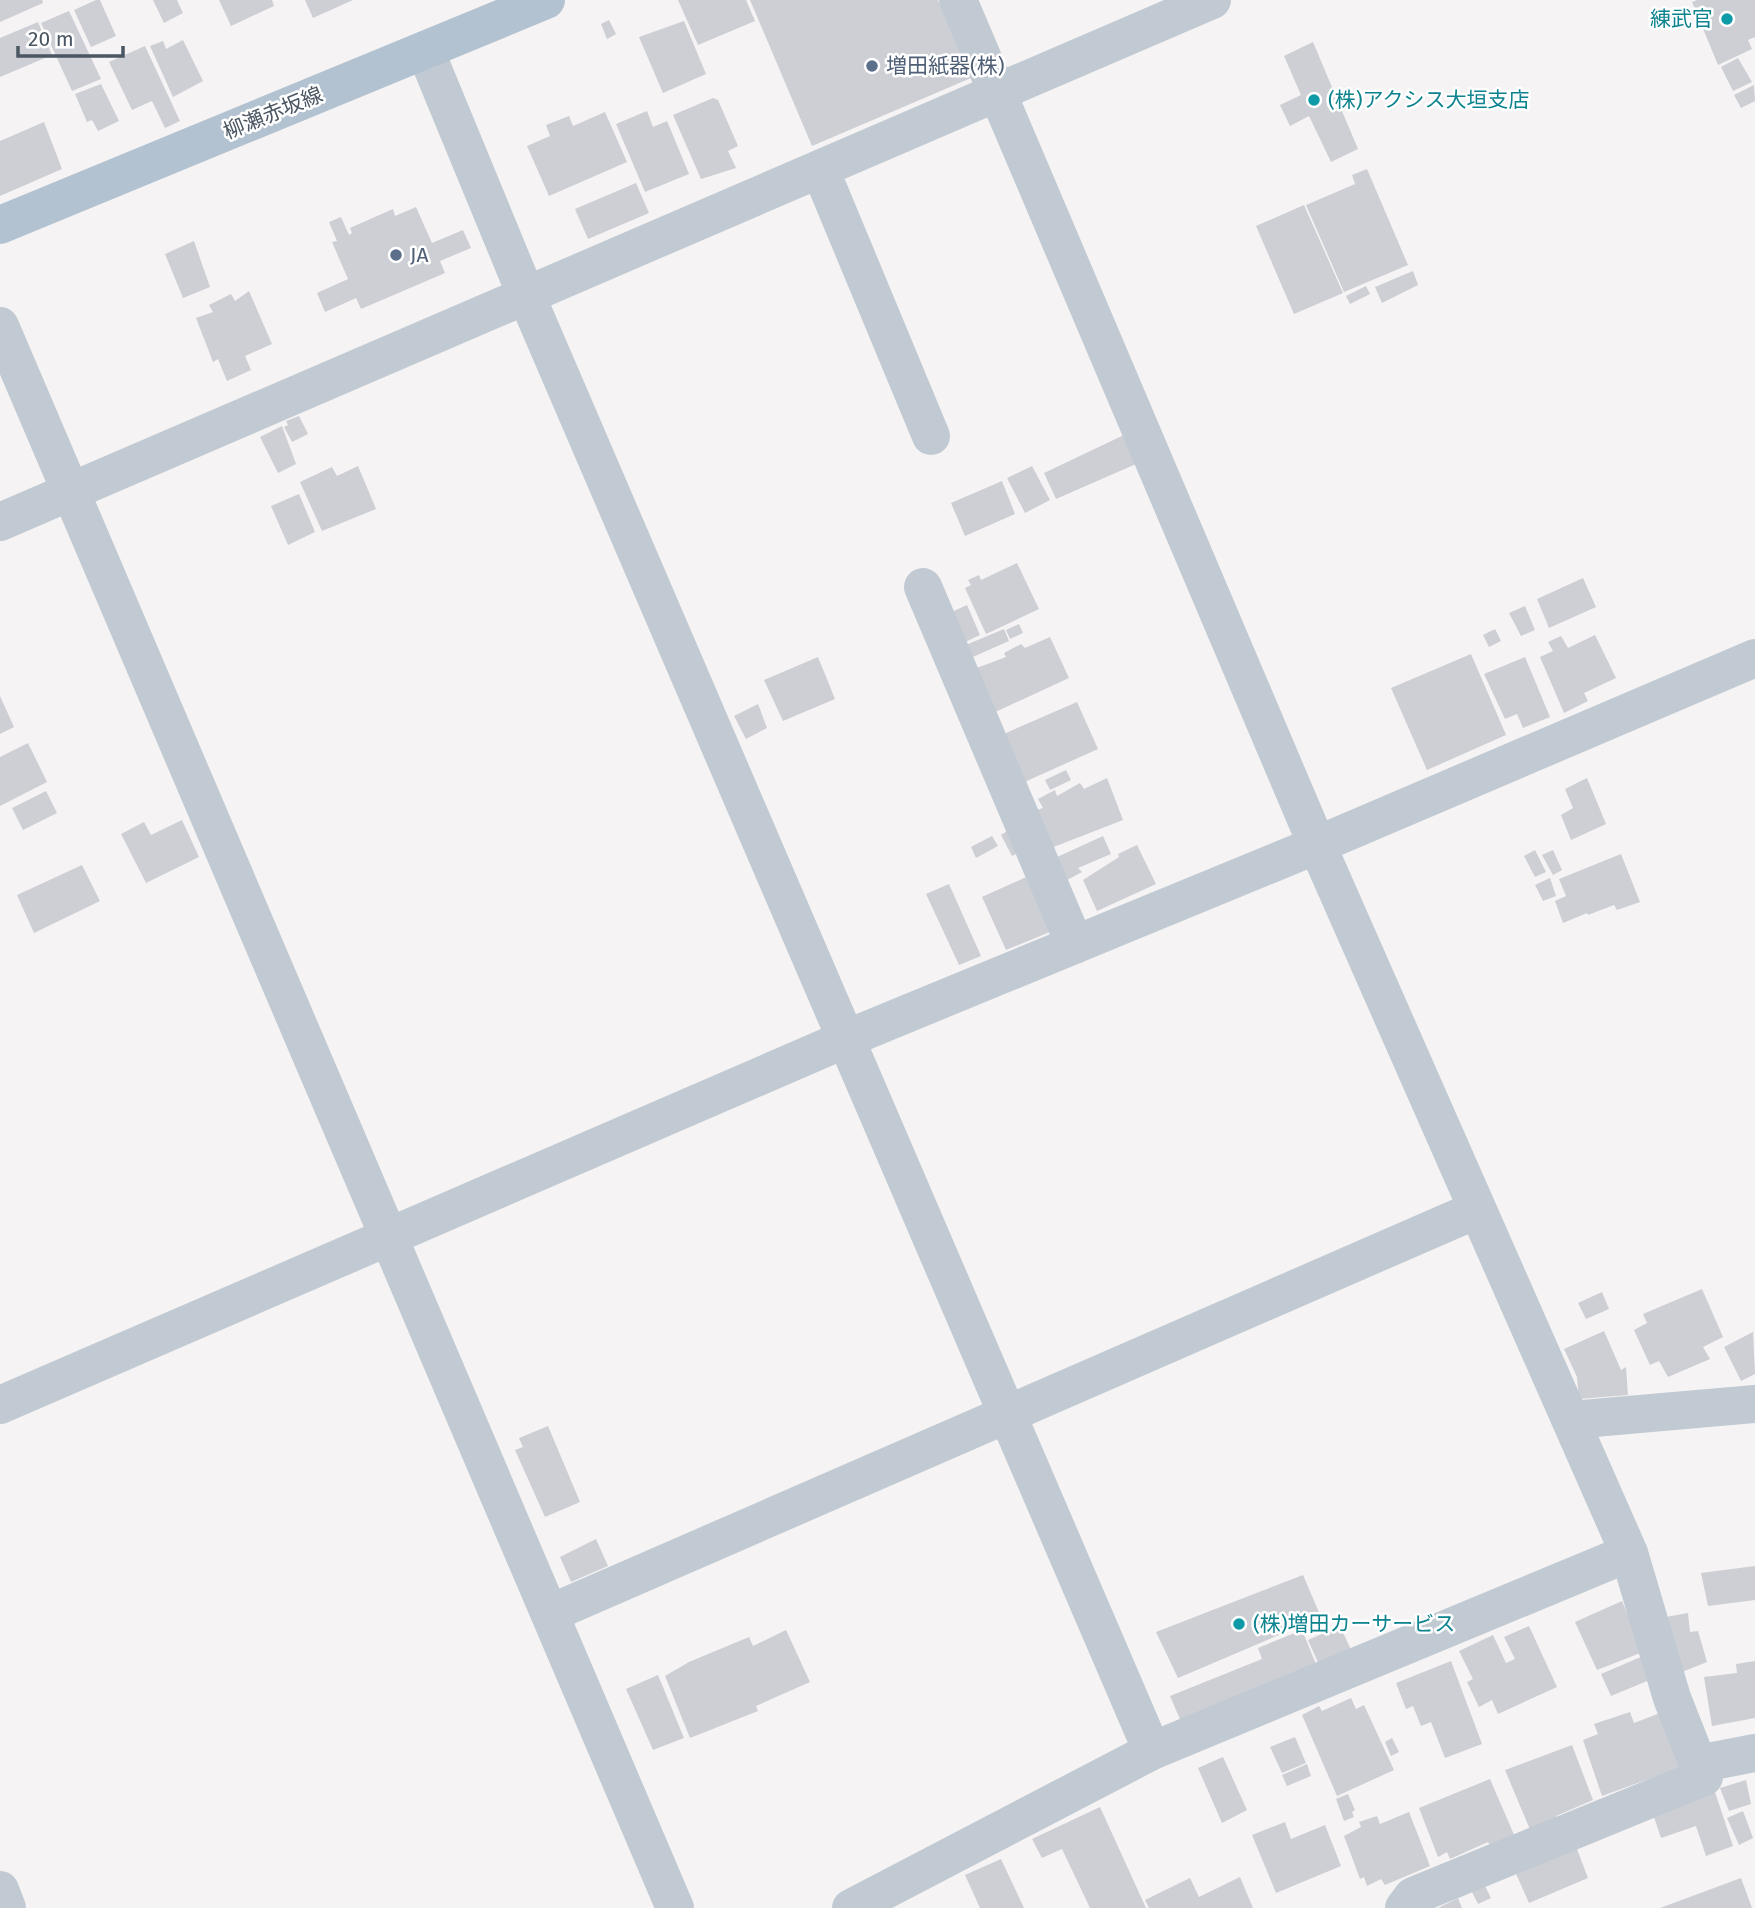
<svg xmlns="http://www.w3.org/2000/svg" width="1755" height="1908" viewBox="0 0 1755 1908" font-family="'Fira Sans','Noto Sans JP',sans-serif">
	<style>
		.building { fill: #cdcfd5 }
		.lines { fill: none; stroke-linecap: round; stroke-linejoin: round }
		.minor { stroke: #c1cad2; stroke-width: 38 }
		.major { stroke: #b3c2d1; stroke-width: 38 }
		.culture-dot { fill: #0f9aa8; stroke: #fff; stroke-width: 2.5 }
		.service-dot { fill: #5c6f8a; stroke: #fff; stroke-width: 2.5 }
		.labels { text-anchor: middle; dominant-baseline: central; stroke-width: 5; stroke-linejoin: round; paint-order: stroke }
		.culture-label { font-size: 21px; fill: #0d838f; stroke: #fff; text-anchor: start }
		.service-label { font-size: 21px; fill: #4e5e75; stroke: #fff; text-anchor: start }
		.street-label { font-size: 21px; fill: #4a5661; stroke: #fff }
	</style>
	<rect width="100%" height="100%" fill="#f5f3f3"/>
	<path class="building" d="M0,0H42L43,3L0,22Z
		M96,0H100L116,36L91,47L74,10Z
		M153,0H177L183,13L164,23Z
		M219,0H272L274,6L231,26Z
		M305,0H353L313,18Z
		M678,0H746L755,21L698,45Z
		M750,0H938L971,78L812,146Z
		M1697,0H1755V37L1748,40L1752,49L1718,65L1692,2Z
		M69,11L101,79L72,91L41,23Z
		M609,20L616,34L607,39L601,24Z
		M684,21L706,74L663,93L639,37Z
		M38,22L52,55L0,77V38Z
		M183,40L203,81L173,97L150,46L163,41L166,49Z
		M1313,42L1358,149L1331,162L1309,116L1290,126L1280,105L1301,95L1284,56Z
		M145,46L180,121L165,128L152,101L132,110L109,62Z
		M1738,58L1752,82L1733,91L1721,67Z
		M101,84L119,121L98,131L92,120L87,122L75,94Z
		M1754,85L1755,101L1741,108L1734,95Z
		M713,98L718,100L738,146L728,151L736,168L701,179L673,115Z
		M647,111L653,127L667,121L689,174L645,192L616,124Z
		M605,112L627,162L549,196L527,146L550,136L546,125L569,116L573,126Z
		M44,122L62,169L0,196V141Z
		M1367,169L1408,265L1344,292L1306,205L1355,184L1352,175Z
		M636,183L649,213L588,239L575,209Z
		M1304,205L1343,293L1294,314L1256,226Z
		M416,207L432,243L463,230L471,248L440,261L445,273L361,309L356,298L325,312L317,293L348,279L332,242L337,241L329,222L341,217L349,235L352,233L350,228L393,209L395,216Z
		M194,241L210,287L183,298L165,254Z
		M1413,271L1418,285L1382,303L1375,287Z
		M1366,286L1370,294L1350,304L1346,296Z
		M249,291L272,344L245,356L251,370L227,381L218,359L213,362L196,318L213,312L209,305L231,294L235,301Z
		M299,416L308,434L292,442L284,427L288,425L286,421Z
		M282,426L296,464L278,473L260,437Z
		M1126,434L1136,464L1056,499L1044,473Z
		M358,466L376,509L322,531L300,482L332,467L337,476Z
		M1032,466L1050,500L1025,513L1007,478Z
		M1002,481L1015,514L965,536L951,503Z
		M299,494L315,532L288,545L271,506Z
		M1017,563L1039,609L986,634L965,588L971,585L968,580L979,575L981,580Z
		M1583,578L1596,607L1549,628L1537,599Z
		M967,605L980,635L961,644L947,614Z
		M1525,606L1535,630L1521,636L1509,613Z
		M1019,624L1023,633L1010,639L1006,630Z
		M1004,629L1009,641L966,660L961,647Z
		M1495,629L1501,641L1489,647L1483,635Z
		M1595,635L1616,678L1584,693L1588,701L1564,713L1540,657L1553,651L1548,642L1561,636L1568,648Z
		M1050,637L1069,678L993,713L974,669L1006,657L1004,653L1021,644L1025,648Z
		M1471,654L1506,735L1427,770L1391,688Z
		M818,657L835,699L783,721L764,680Z
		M1525,657L1550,717L1523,728L1517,714L1505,719L1484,674Z
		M0,696L14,727L0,734Z
		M1077,702L1098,749L1020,784L999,736Z
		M758,704L767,728L746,739L734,716Z
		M28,743L47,782L0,806V757Z
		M1066,770L1071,780L1050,790L1045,780Z
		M1107,778L1123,820L1051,848L1034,811L1043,808L1038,799L1055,790L1057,796L1080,783L1084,789Z
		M1587,778L1606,824L1571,840L1561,815L1573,808L1565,789Z
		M46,791L57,813L23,830L12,808Z
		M182,820L199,857L146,883L121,834L144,822L151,835Z
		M1010,829L1022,851L1012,856L1001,835Z
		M992,836L998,846L976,858L971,847Z
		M1103,836L1111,854L1078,868L1082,872L1067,880L1055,858Z
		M1137,845L1156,884L1097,911L1083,880L1119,857L1118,854Z
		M1535,850L1546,872L1535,877L1524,856Z
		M1553,850L1562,870L1553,875L1542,855Z
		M1621,854L1640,902L1617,910L1614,905L1588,915L1587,913L1563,923L1555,901L1566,896L1559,879Z
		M82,865L100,901L34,933L17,895Z
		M1033,874L1057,929L1006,950L982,897Z
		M1550,878L1556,896L1543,901L1535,885Z
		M949,884L981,956L959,965L926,894Z
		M1702,1289L1723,1337L1703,1347L1710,1359L1668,1377L1659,1361L1650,1365L1634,1330L1647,1323L1643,1314Z
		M1602,1292L1609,1309L1586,1319L1578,1303Z
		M1604,1331L1621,1370L1626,1367L1628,1395L1579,1399L1577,1377L1564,1349Z
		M1753,1332L1755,1374L1741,1381L1724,1347Z
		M548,1426L580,1502L545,1517L515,1450L523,1447L519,1438Z
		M596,1539L608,1566L571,1582L560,1557Z
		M1755,1566V1600L1708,1606L1701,1573Z
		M1303,1575L1321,1617L1178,1678L1156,1632Z
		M1622,1601L1643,1652L1597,1670L1575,1622Z
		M1688,1613L1690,1632L1698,1631L1707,1662L1682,1672L1666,1617Z
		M1340,1626L1353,1654L1321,1669L1308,1640Z
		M1529,1626L1557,1687L1498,1714L1492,1700L1479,1707L1467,1682L1473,1679L1459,1651L1493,1635L1506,1663L1515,1659L1504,1637Z
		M786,1630L810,1682L756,1706L758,1711L690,1738L665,1676L689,1662L749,1637L753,1646Z
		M1302,1630L1318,1669L1182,1724L1170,1696L1262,1659L1258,1648Z
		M1643,1656L1652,1679L1611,1696L1601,1674Z
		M1451,1661L1482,1744L1445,1758L1431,1722L1421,1726L1413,1706L1406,1709L1396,1683Z
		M1755,1661V1718L1712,1726L1704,1677L1737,1673L1736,1664Z
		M658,1675L684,1738L653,1750L626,1689Z
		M1351,1698L1356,1709L1364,1705L1394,1770L1337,1796L1302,1715L1319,1706L1322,1711Z
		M1668,1710L1688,1770L1657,1776L1602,1796L1583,1740L1598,1734L1594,1724L1630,1712L1634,1723Z
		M1295,1737L1306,1763L1282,1773L1270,1747Z
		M1392,1738L1399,1752L1391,1756L1385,1742Z
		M1572,1745L1593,1800L1556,1816L1559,1820L1531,1832L1505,1770Z
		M1223,1757L1247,1810L1222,1823L1198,1768Z
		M1307,1764L1311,1776L1287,1786L1282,1775Z
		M1490,1779L1515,1837L1492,1849L1488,1842L1450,1859L1447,1852L1438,1857L1419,1808Z
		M1746,1780L1751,1804L1729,1811L1720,1788Z
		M1714,1789L1733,1846L1706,1856L1696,1826L1661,1838L1652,1811Z
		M1348,1794L1355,1810L1352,1812L1354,1817L1344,1821L1336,1799Z
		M1100,1807L1146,1908H1090L1062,1849L1042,1858L1032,1839Z
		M1743,1811L1753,1838L1739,1845L1727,1818Z
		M1409,1812L1430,1866L1385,1885L1381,1879L1367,1886L1364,1877L1360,1879L1344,1836L1361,1827L1359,1822L1377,1816L1380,1824Z
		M1285,1822L1291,1839L1325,1825L1341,1866L1276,1893L1252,1835Z
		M1574,1841L1588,1878L1529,1903L1513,1867Z
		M1001,1859L1024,1908H980L965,1875Z
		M1240,1877L1253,1908H1149L1145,1900L1190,1878L1199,1897Z
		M1741,1878L1752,1908H1660Z
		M1482,1880L1491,1898L1478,1904L1469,1886Z
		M1458,1898L1462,1908H1438Z"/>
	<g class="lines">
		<path class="minor" d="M958,0L1317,845L1629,1553L1672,1698L1698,1764L1755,1753
			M425,50L526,295L1152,1751L851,1908
			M820,169L931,436
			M0,326L675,1908
			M0,522L1212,0
			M923,587L1075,945
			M0,1405L848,1038L1317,845L1755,658
			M1571,1420L1755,1404
			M551,1613L1476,1210
			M1152,1751L1629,1553
			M0,1890L7,1908
			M1404,1908L1413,1896L1704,1777L1698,1764"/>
		<path class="major" d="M0,225L546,0"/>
	</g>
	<g class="culture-dot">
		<circle cx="1727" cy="19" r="7"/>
		<circle cx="1314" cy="100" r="7"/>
		<circle cx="1239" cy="1624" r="7"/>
	</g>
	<g class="service-dot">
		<circle cx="872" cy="66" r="7"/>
		<circle cx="396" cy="255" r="7"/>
	</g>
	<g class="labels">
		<g class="culture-label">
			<text x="1713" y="19" text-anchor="end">練武官</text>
			<text x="1328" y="100">(株)アクシス大垣支店</text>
			<text x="1253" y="1624">(株)増田カーサービス</text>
		</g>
		<g class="service-label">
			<text x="886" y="66">増田紙器(株)</text>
			<text x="410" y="255">JA</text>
		</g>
		<g class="street-label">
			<text transform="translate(273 113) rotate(-22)">柳瀬赤坂線</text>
		</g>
	</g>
	<path d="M18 46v10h105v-10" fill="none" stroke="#4a5661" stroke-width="3.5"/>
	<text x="28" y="46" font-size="21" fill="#4a5661" stroke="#ffffff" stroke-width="5" paint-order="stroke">20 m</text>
</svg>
